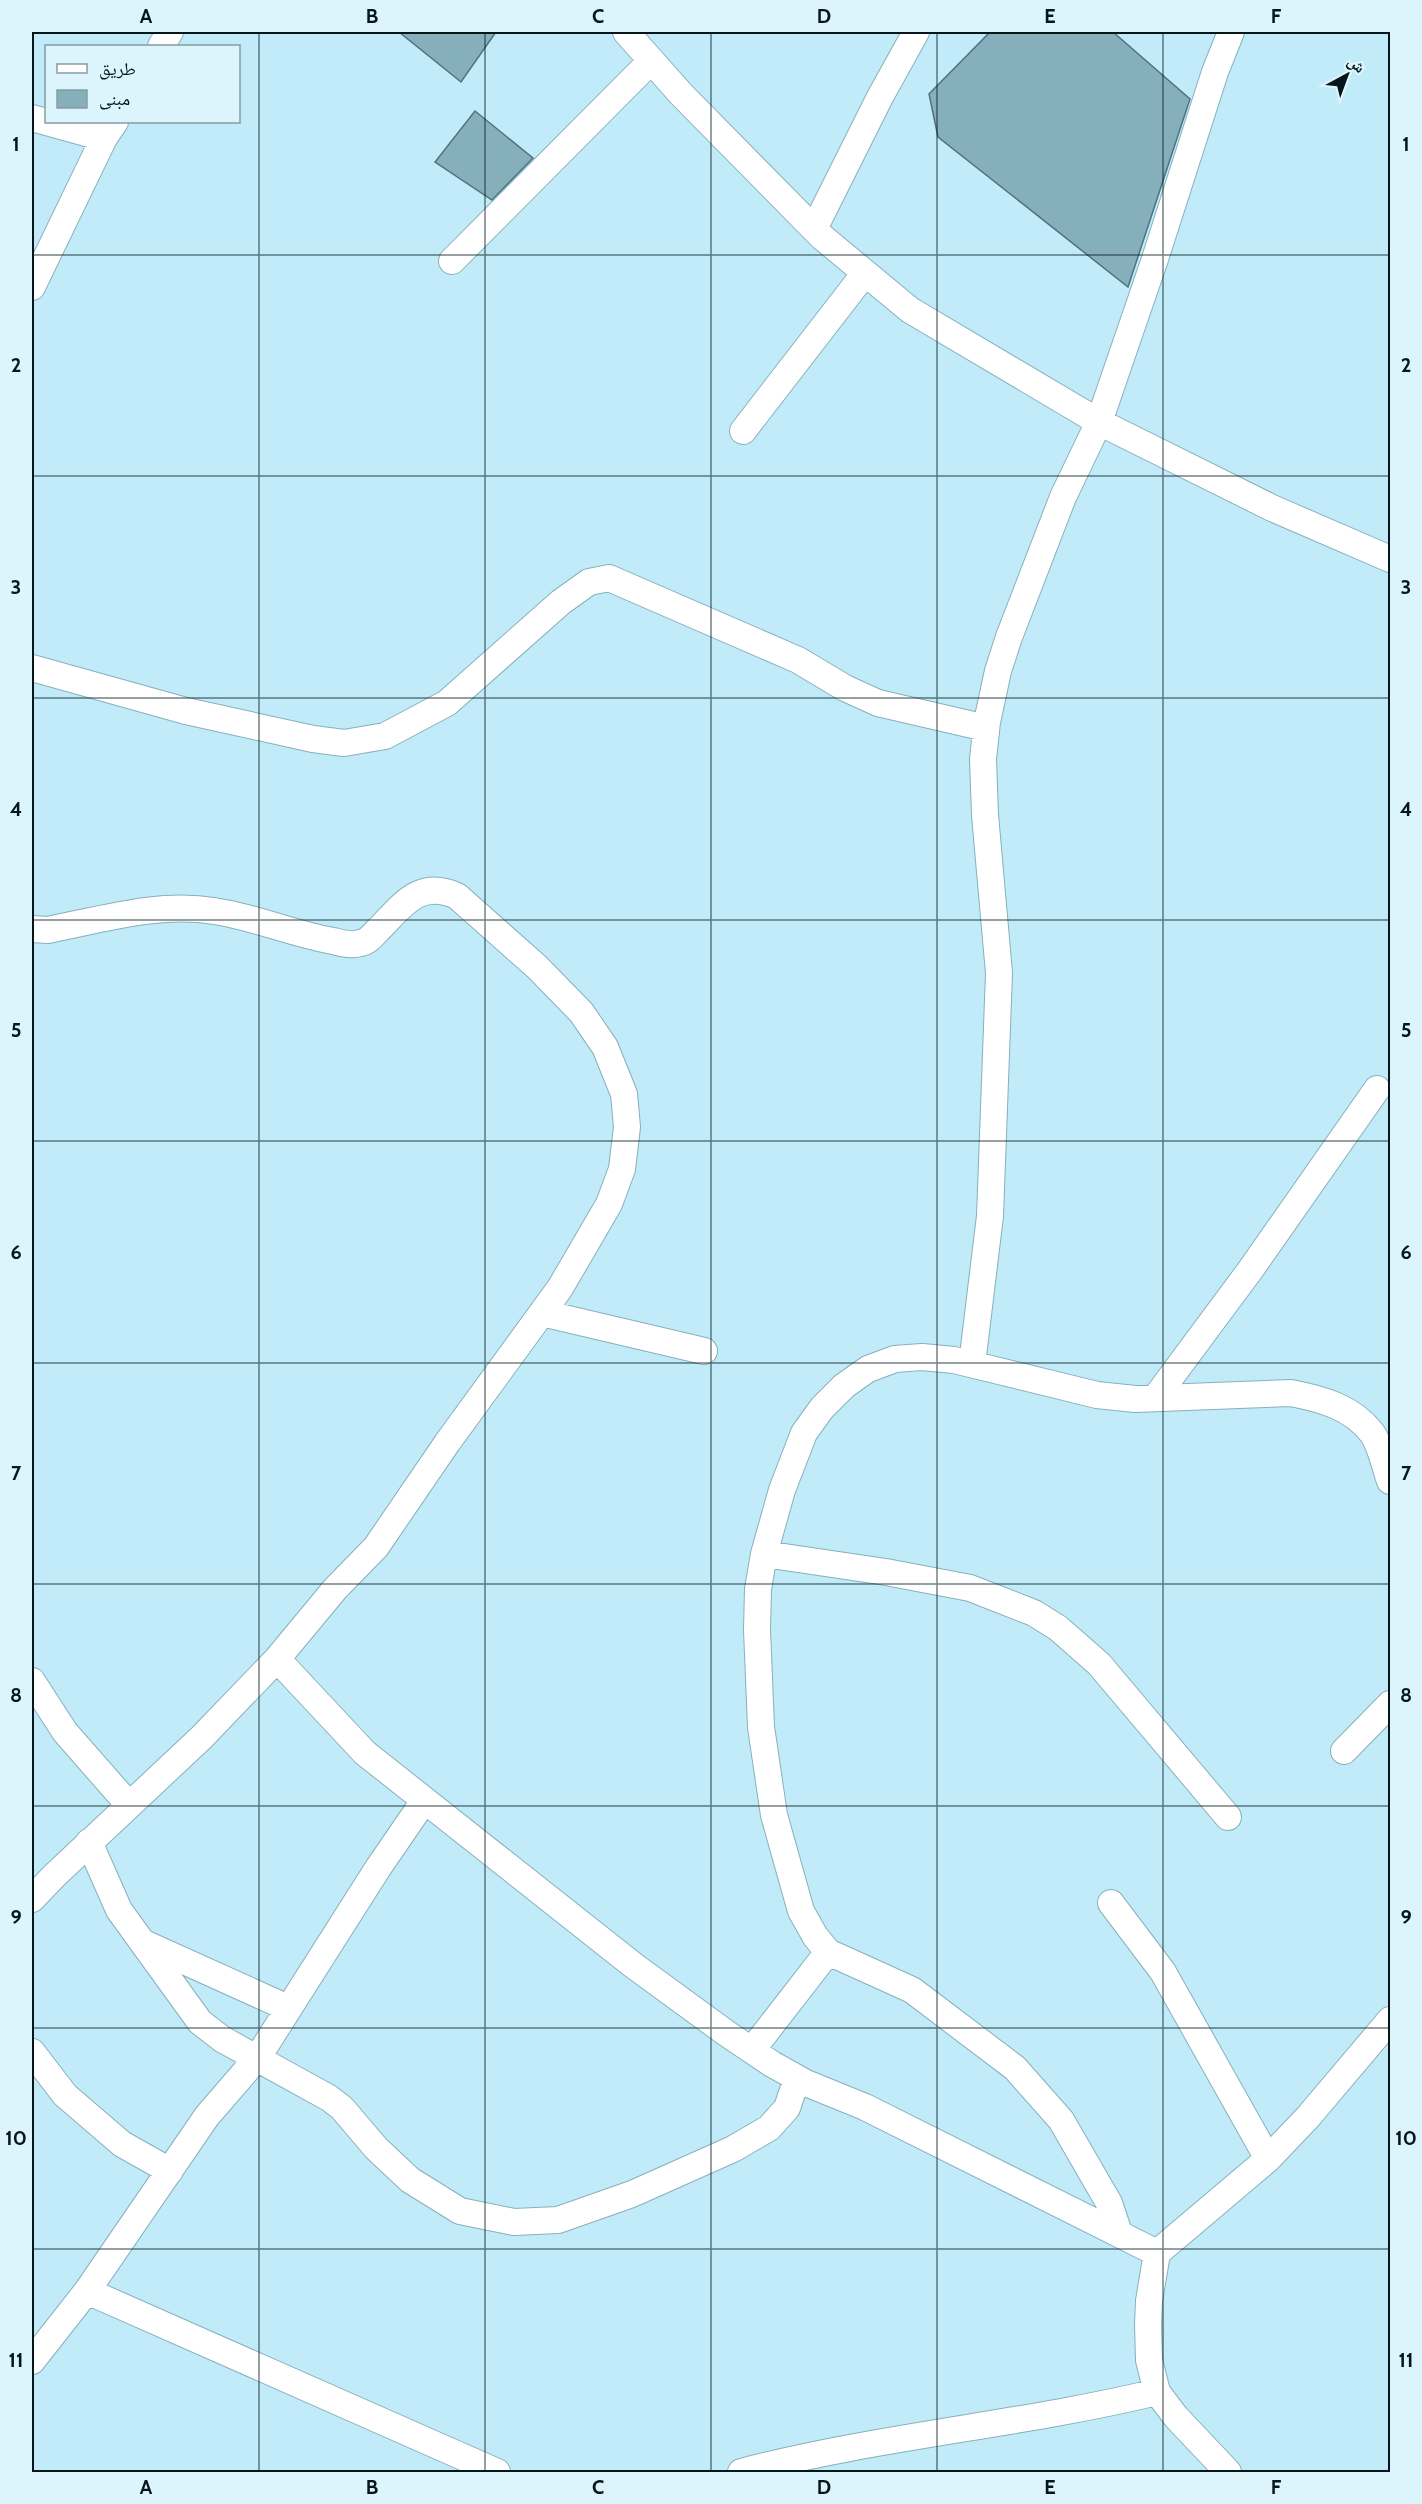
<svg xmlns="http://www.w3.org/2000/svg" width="1422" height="2504" viewBox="0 0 1422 2504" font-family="Cabin,'Noto Naskh Arabic',sans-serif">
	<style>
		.building { fill: #86afbc; stroke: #4d737f; stroke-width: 1.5 }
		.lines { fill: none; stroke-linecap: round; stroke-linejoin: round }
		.street-casing { stroke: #87b0bc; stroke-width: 28 }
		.street { stroke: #fff; stroke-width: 26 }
		.grid { fill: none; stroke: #06161a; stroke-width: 1.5; stroke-opacity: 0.55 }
		.neatline { fill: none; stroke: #06161a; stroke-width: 2 }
		.grid-label { font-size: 20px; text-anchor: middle; font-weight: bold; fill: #06161a }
	</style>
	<rect width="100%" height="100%" fill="#c1ebf8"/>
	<path class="building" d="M399,32H496L461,82Z
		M990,32H1113L1190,99L1128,287L938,137L929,94Z
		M475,111L533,158L492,200L435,162Z"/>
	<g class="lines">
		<defs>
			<path id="street" d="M626,32L681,94L822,237L910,310L1099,422L1272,508L1390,559
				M161,46L170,32
				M32,118L104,138
				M814,229L880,97L916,32
				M452,261L651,61
				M32,287L104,138L115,122
				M743,431L865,273
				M32,668L186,711L313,739L344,743L385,736L447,703L561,602L589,582L609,578L798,660L845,688L878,703L986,728
				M32,929L48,930C103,919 159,902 214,911C255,917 293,934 333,941C342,943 352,946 360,943C368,942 373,935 378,930C403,905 419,879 457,896L537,967L581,1012L605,1047L624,1094L627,1127L622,1169L609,1204L560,1288L447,1443L376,1547L335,1589L277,1659L202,1737L54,1876L32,1899
				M542,1313L704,1351
				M972,1364L990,1216L999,973L985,815L983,759L987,722L998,671L1009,637L1063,497L1099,422L1155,259L1215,72L1231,32
				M1156,1397L1251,1269L1377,1089
				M764,1554L886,1572L970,1588L1034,1613L1058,1628L1099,1664L1228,1817
				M277,1659L365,1753L633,1965L726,2033L772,2064L806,2083L865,2107L1157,2253
				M32,1681L65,1732L129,1805
				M1344,1751L1390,1704
				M89,1842L119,1910L200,2022L222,2039L329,2098L342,2108L376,2148L410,2180L460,2211L514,2222L558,2220L632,2194L733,2149L769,2128L787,2108L797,2078
				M1111,1903L1163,1972L1268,2159
				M144,1943L288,2008
				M752,2050L828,1952
				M32,2052L65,2095L122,2144L170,2171
				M1119,2233L1109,2203L1061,2120L1015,2068L912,1990L828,1952L815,1936L801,1911L774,1815L761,1727L757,1630L758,1589L764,1554L782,1490L804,1433L822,1408L844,1386L868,1369L895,1359L922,1357L954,1360L1097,1395L1135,1399L1291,1393C1322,1399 1352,1407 1372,1433C1381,1446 1385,1467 1390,1481
				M87,2291L497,2472
				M32,2361L87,2291L207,2116L258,2057L378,1868L424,1801
				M1157,2392L1149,2360L1148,2325L1149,2301L1157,2253L1268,2159L1308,2117L1390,2020
				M741,2472C878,2436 1020,2425 1157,2392L1176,2417L1228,2472"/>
		</defs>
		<use href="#street" class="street-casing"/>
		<use href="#street" class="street"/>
	</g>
	<path class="grid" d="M259,32V2472M485,32V2472M711,32V2472M937,32V2472M1163,32V2472M32,255H1390M32,476H1390M32,698H1390M32,920H1390M32,1141H1390M32,1363H1390M32,1584H1390M32,1806H1390M32,2028H1390M32,2249H1390"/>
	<rect width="1422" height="2504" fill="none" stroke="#dcf5fd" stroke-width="66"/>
	<rect x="45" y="45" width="195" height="78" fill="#dcf5fd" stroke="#869ca2" stroke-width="1.5"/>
	<rect x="57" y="64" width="30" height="9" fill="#ffffff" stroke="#869ca2" stroke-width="1.5"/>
	<text x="99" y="75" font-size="18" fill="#06161a">طريق</text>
	<rect x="57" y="90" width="30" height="18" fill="#86afbc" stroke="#869ca2" stroke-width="1.5"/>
	<text x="99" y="105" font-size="18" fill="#06161a">مبنى</text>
	<g transform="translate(1347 75) rotate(41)" stroke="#dcf5fd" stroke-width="4.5" paint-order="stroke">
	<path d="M0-4.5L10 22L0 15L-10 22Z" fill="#06161a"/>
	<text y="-9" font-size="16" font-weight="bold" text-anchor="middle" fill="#06161a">ش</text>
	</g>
	<rect x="33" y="33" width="1356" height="2438" class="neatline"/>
	<g class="grid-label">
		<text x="146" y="23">A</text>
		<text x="372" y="23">B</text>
		<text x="598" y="23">C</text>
		<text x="824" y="23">D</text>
		<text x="1050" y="23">E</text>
		<text x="1276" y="23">F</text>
		<text x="16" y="151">1</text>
		<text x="1406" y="151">1</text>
		<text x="16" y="372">2</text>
		<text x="1406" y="372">2</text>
		<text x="16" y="594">3</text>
		<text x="1406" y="594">3</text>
		<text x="16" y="816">4</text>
		<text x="1406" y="816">4</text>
		<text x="16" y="1037">5</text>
		<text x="1406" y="1037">5</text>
		<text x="16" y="1259">6</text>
		<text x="1406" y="1259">6</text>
		<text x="16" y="1480">7</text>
		<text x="1406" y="1480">7</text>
		<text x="16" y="1702">8</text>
		<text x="1406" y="1702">8</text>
		<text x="16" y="1924">9</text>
		<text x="1406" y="1924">9</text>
		<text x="16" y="2145">10</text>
		<text x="1406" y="2145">10</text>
		<text x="16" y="2367">11</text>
		<text x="1406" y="2367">11</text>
		<text x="146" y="2494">A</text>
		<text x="372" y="2494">B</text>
		<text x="598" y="2494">C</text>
		<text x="824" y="2494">D</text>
		<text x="1050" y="2494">E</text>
		<text x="1276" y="2494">F</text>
	</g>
</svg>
